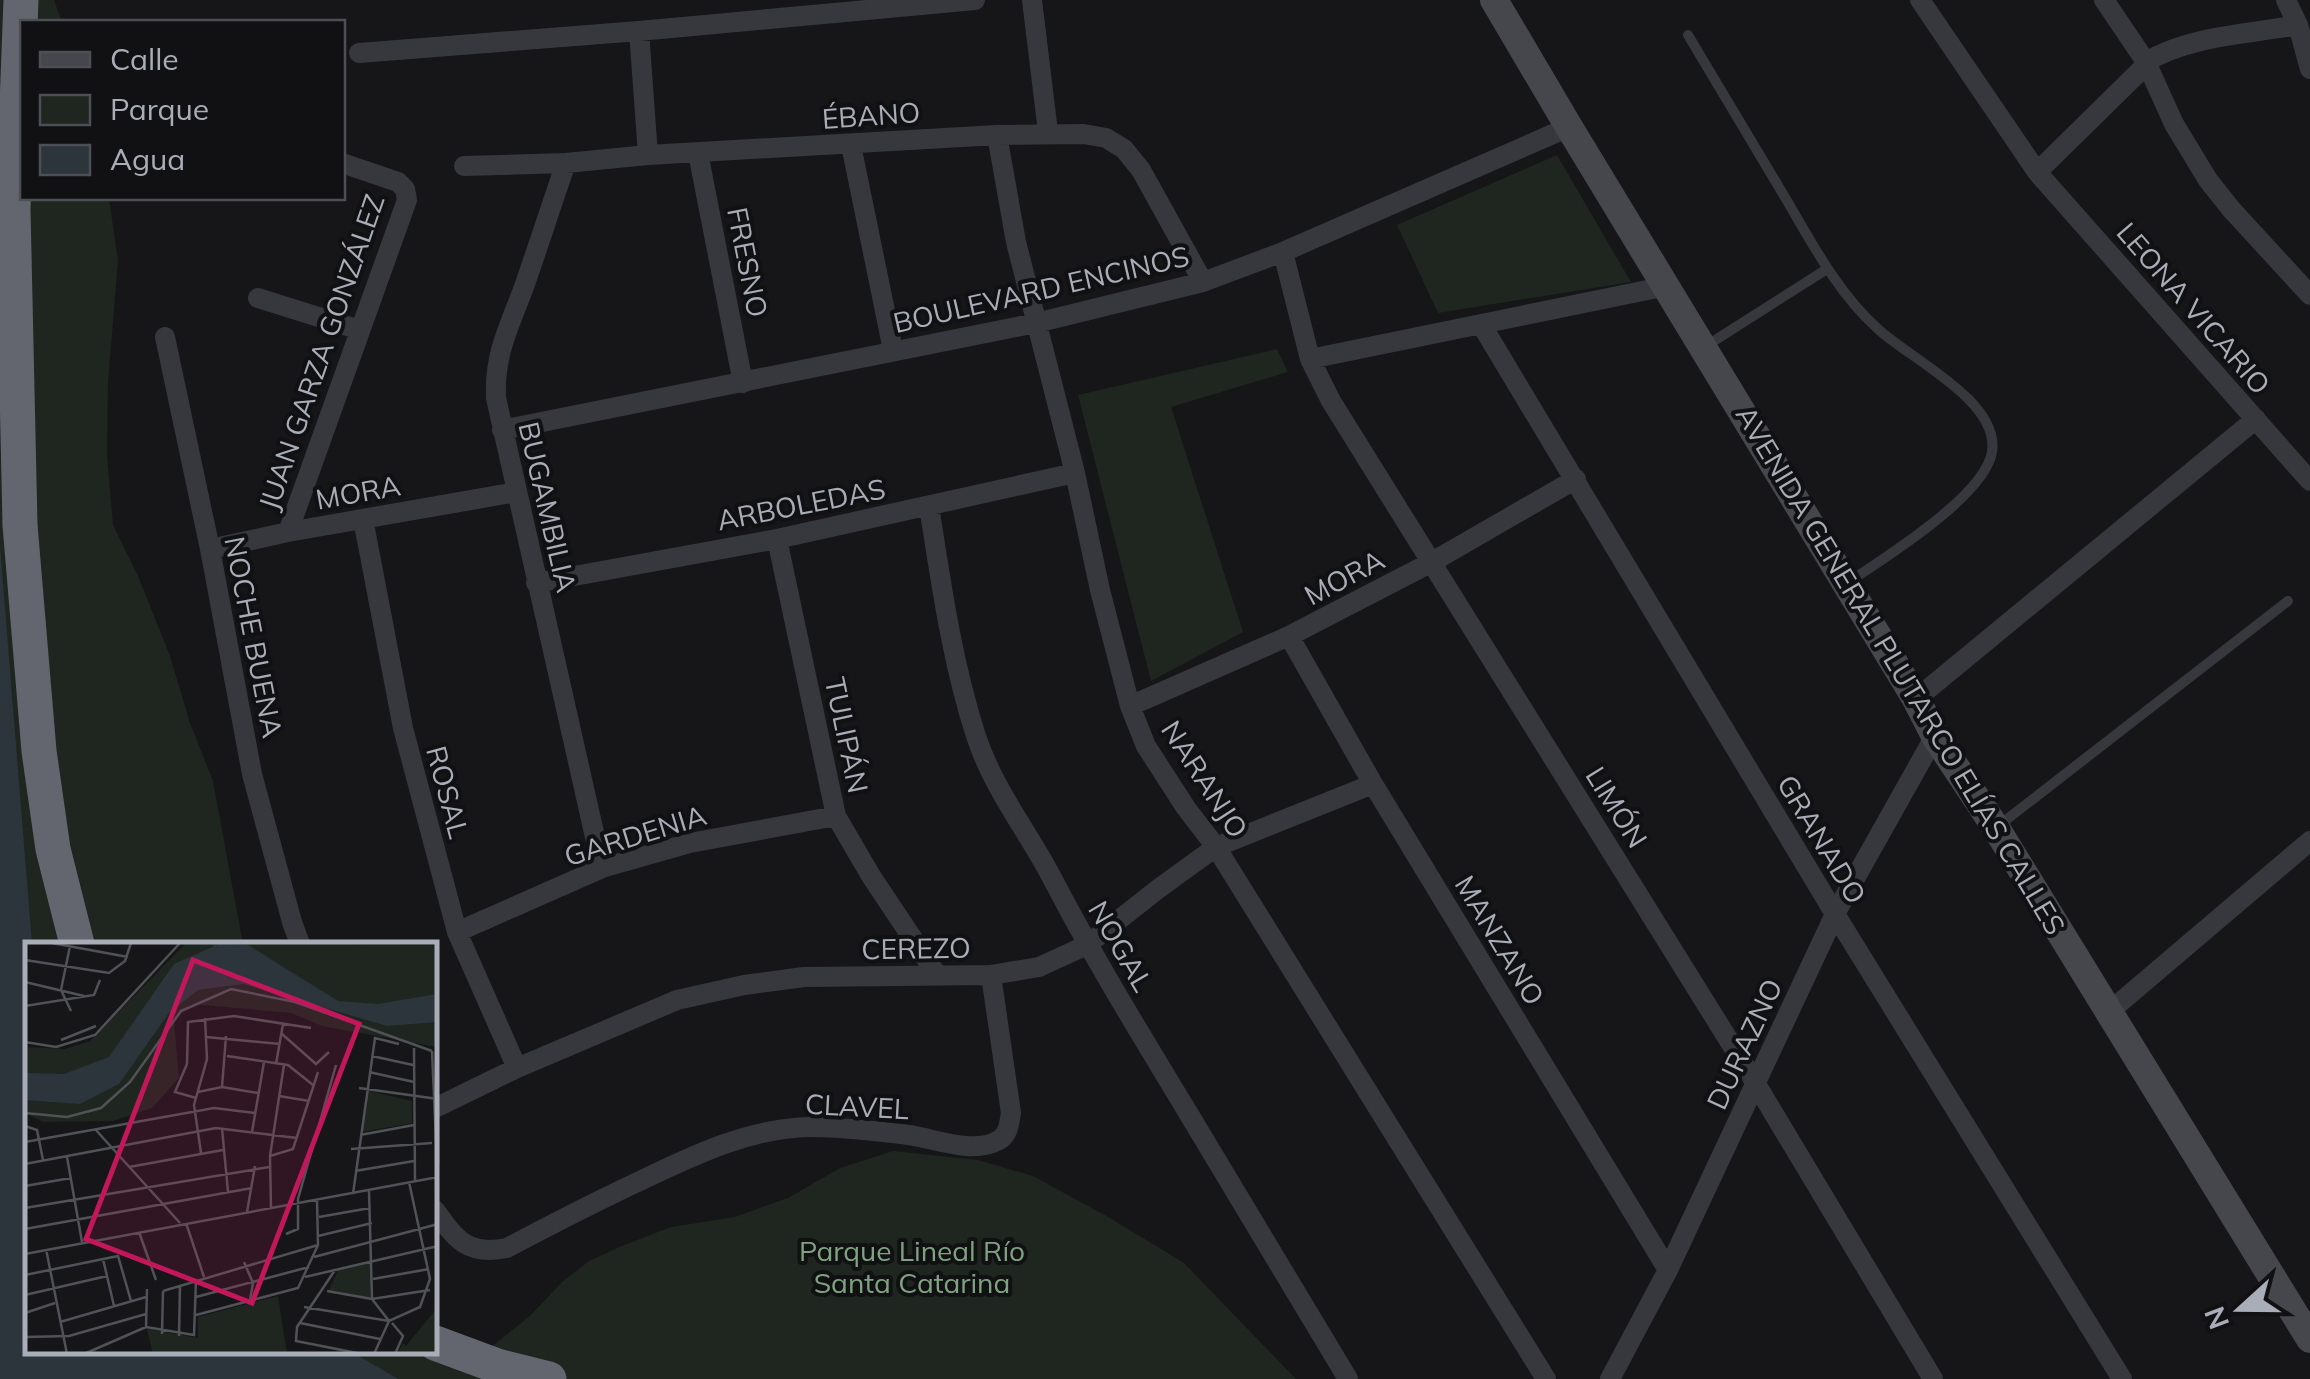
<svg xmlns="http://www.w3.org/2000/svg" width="2310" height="1379" viewBox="0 0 2310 1379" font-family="Mulish,sans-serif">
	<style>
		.green { fill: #1e261f }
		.water { fill: #2c353c }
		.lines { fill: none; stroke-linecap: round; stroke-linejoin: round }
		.lane { stroke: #37383d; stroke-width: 10 }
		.street { stroke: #37383d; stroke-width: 20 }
		.secondary { stroke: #45474d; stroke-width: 28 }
		.highway { stroke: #63666e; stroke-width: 35 }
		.labels { text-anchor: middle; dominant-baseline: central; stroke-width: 8; stroke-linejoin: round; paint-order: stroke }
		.street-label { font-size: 28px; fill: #a8adb8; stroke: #111113 }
		.park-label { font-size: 28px; fill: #7fa381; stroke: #111113 }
		.inset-river { fill: none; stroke: #2c353c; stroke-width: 5 }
		.inset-road { fill: none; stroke: #505258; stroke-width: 2.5 }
		.view { fill: #c2185b; fill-opacity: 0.15; stroke: #c2185b; stroke-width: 5 }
		.inset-edge { fill: none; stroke: #a8adb8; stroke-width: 5 }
	</style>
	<rect width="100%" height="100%" fill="#161618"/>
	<path class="green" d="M0,0H54L62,22H22V198H109L118,261L108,383L107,454L113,525L138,576L170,656L190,723L213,781L243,944H28V1352H435L490,1348L531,1315L562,1282L589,1261L622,1246L671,1227L735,1217L788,1198L840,1168L893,1151L978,1160L1033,1176L1110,1218L1184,1263L1296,1379H0Z
		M1557,155L1631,282L1438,313L1397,225Z
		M1277,349L1288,372L1171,407L1243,632L1151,681L1078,395Z"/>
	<path class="water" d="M0,546L32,944H28V1352H352L398,1379H0Z"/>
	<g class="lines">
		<path class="lane" d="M1688,35C1721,90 1753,144 1786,199C1813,245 1838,293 1878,329C1910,359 2000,401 1992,452C1985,496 1883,559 1847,583
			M1706,346L1827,269
			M1997,827L2288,601"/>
		<path class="street" d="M1032,0L1048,132
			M1920,0L2037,172L2310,481
			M2104,0L2146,62L2174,124L2208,180L2231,209L2310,295
			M2286,0L2298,25L2310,69
			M639,31L648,155
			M359,53L639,31L975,0
			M997,135L1016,242L1075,473L1100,590L1130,706L1146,746L1186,808L1216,847L1546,1379
			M851,145L893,350
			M698,153L743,383
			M566,163C552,203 539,244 525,284C510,326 494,352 496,398L602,868
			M464,166L566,163L648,155L997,135L1084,134L1106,138L1124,149L1141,170L1203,282
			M2037,172L2146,65V62C2188,36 2249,34 2298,25
			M1283,252L1310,359L1331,401L1756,1084L1933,1379
			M258,298L360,330
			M1481,324L1835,914L2122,1379
			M165,337L210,549L252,774L292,922L300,944
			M1310,359L1667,286
			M502,430L1036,323L1203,282L1283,252L1569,127
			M929,506C941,583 952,662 976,736C993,788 1026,829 1051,876C1092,955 1138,1030 1184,1106C1238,1197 1293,1288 1348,1379
			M363,519L403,728L457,932L517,1068
			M288,532L407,200L405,189L398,182L342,163
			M777,539L836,816L871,876L937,975
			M210,549L288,532L517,492
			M536,583L777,539L1075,473
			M1289,636L1373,784L1668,1270
			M1916,699L2256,419
			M1130,706L1289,636L1432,562L1576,479
			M457,932L602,868L690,843L836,816
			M2110,1011L2310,841
			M435,1108L517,1068L677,1000L744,985L804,977L991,975L1039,967L1087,945L1158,889L1216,847L1373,784
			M435,1210C456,1240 468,1256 507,1248C552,1224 597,1201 644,1179C696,1154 751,1128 810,1127C843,1127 876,1131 909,1135C936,1139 974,1155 999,1140C1009,1134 1009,1123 1011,1113L991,975
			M1610,1379L1668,1270L1835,914L1935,736"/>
		<path class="secondary" d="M1494,0L1569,127L1916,699L1935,736L1996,828L2310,1339"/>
		<path class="highway" d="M21,0L13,209L20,525L39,751L53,849L77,944
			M435,1343L497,1366L549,1379"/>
	</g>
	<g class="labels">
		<g class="street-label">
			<text transform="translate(871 115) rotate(-4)">ÉBANO</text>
			<text transform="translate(748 262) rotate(79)">FRESNO</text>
			<text transform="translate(1041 289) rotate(-13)">BOULEVARD ENCINOS</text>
			<text transform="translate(2194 308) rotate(49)">LEONA VICARIO</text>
			<text transform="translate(321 352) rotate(-71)">JUAN GARZA GONZÁLEZ</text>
			<text transform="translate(358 492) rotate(-10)">MORA</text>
			<text transform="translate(801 504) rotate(-11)">ARBOLEDAS</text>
			<text transform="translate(548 507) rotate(77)">BUGAMBILIA</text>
			<text transform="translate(1344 577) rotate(-28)">MORA</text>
			<text transform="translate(254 637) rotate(79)">NOCHE BUENA</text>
			<text transform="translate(1901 670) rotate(59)">AVENIDA GENERAL PLUTARCO ELÍAS CALLES</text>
			<text transform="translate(847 735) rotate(78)">TULIPÁN</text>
			<text transform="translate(1205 779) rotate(57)">NARANJO</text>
			<text transform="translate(448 792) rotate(75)">ROSAL</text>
			<text transform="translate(1617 807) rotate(58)">LIMÓN</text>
			<text transform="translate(635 835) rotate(-17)">GARDENIA</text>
			<text transform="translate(1822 839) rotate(59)">GRANADO</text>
			<text transform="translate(1500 940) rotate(59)">MANZANO</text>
			<text transform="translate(1121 946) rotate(60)">NOGAL</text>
			<text transform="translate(916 948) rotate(-1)">CEREZO</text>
			<text transform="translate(1744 1044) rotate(-65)">DURAZNO</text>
			<text transform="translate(857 1106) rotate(3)">CLAVEL</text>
		</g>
		<g class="park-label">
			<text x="912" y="1250">Parque Lineal Río<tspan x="912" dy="32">Santa Catarina</tspan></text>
		</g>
	</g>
	<g transform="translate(25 942)">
		<rect width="412" height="412" fill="#161618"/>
		<path d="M161,1L412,3V105L297,84L266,71L166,62L149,79L154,136L127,166L88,179L18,180L0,171V105L40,107L65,99ZM343,149L387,159V181L337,190ZM347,320L345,356L304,348L313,328ZM253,354L262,412H128L122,387L173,396V375ZM412,366V412H372L378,401L381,404Z" fill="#1e261f"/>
		<path d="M194,2L223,3L313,59L353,62L412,52V80L362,84L218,42L173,48L144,71L94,142L55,162L0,158V131L39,132L84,115L149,22Z" fill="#2c353c"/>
		<path class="inset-river" d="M188,5L227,8"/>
		<path class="inset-road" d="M27,1L103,15M45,4L36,48L46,69M0,18L84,31L100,19L106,1M0,40L59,54M0,64L69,53L75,38M257,92L291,122L304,110M181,95L255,102M36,98L71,84M0,100L31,105L70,93L155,1M389,106L390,238M407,109L413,245M202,114L263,123L288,143M347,114L388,123M251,122L258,82M344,130L389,140M197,145L201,94M334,146L413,157M173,150L197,145L233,151M254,154L284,159M171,156L150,150L162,122L163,80L209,74L286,86M413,162V222M0,171L42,175L76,166L105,140L156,69L206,47L270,60L407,109M0,184L12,188L18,218M197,186L203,250M70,187L155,281M227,190L239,120M335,193L389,183M0,200L189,166L230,171M326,207L407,201M176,211L169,163L182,117L180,76M245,214L268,207L293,130M42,215L57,300M0,222L191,186L272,196M104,225L198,208M330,229L389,219M0,244L46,236M344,249L347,357L364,379L349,412M328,252L350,96L374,102M0,266L244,225M246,266L245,214L259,123M222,270L230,224M294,275L345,266M161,281L179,335M0,287L227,246M114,290L131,338M261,292L273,287V257L311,123M293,294L347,281M21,307L42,412M0,312L413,235M289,315L413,282M78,317L89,364M219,320L228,341L225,358M310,328L272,385L271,399L337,412M0,333L93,314L106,359M280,335L413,304M348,337L404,327M138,349L293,303M302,349L347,357L405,348M0,353L82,334M171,355L284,325M279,365L364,379L395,365L405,337L384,240M0,371L30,361M171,373L273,346L293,303L292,258M35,380L121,355M275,381L355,397M367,381L378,394L370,412M121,385L169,393L171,338M121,385L122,347M137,392L138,349M154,394L155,343M0,395L44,394L121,372M59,412L121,385"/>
		<path class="view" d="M168,18L334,82L227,361L61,297Z"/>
		<rect width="412" height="412" class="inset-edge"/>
	</g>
	<rect x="20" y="20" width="325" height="180" fill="#111113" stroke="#4d4f55" stroke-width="2.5"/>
	<rect x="40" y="52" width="50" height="15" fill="#45474d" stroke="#4d4f55" stroke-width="2.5"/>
	<text x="110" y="70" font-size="30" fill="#a8adb8">Calle</text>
	<rect x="40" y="95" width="50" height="30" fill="#1e261f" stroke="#4d4f55" stroke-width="2.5"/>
	<text x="110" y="120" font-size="30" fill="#a8adb8">Parque</text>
	<rect x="40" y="145" width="50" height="30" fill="#2c353c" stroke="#4d4f55" stroke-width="2.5"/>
	<text x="110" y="170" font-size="30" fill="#a8adb8">Agua</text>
	<g transform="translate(2240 1309) rotate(249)" stroke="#111113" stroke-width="8" paint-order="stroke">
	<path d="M0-8L18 38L0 25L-18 38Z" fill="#a8adb8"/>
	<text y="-15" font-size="28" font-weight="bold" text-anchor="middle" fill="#a8adb8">N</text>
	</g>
</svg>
